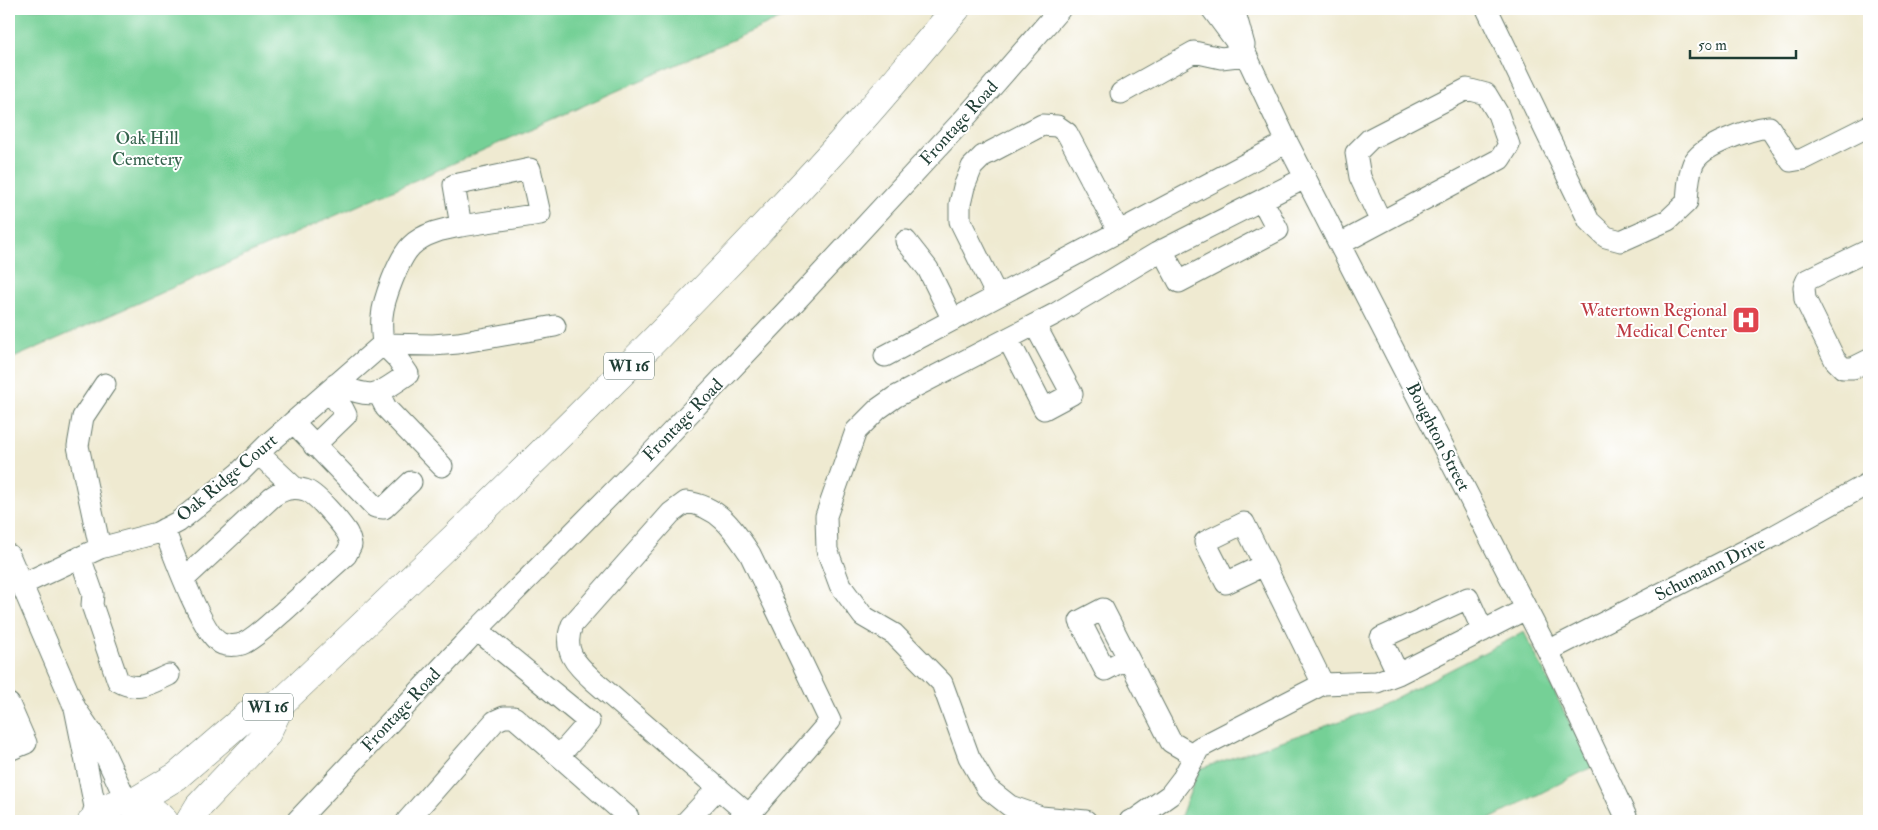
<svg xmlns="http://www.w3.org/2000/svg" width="1878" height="830" viewBox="0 0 1878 830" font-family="'IM FELL Double Pica',serif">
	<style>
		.green { fill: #75d096; stroke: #4a8665 }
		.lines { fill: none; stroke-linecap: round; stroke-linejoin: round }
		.minor-casing { stroke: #687a6b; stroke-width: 23 }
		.highway-casing { stroke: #687a6b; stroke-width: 29 }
		.minor { stroke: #fff; stroke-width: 21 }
		.highway { stroke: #fff; stroke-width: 28 }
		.labels { text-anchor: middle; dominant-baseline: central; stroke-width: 4; stroke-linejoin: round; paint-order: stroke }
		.shield { fill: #fff; stroke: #627771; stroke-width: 1 }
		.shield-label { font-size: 16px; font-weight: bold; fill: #1f3d34 }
		.street-label { font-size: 18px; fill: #1f3d34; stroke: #fff }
		.park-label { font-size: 18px; fill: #34624c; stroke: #fff }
		.health-label { font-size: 18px; fill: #be3a42; stroke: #fff; text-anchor: end }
	</style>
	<rect width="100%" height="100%" fill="#fff"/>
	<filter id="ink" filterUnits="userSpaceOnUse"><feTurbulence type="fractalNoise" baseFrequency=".02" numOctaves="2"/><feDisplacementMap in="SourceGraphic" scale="10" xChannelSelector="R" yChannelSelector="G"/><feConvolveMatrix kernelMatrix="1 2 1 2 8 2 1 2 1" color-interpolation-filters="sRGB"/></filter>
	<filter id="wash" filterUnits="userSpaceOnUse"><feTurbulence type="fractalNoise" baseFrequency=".0096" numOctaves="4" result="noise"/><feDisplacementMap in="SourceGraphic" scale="20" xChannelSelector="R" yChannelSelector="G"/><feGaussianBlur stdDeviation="1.12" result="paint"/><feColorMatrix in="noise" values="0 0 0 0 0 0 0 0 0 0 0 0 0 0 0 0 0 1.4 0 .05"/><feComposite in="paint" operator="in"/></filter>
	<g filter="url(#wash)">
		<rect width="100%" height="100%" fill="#efead1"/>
		<path class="green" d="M9,9H802L9,360Z
			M1524,632L1592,767L1486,821H1179L1199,769L1370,711Z"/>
	</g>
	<g filter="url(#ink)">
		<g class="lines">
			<defs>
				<path id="minor" d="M1212,9L1246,55L1287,142L1548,651L1628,821
					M1234,9L1244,45
					M1487,9L1589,221L1606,237L1621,241L1668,220L1687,202C1688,189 1688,176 1693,164C1701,145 1750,129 1769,127L1791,161L1803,159L1869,126
					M1121,93L1194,52L1221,58L1246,55
					M906,241L928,269L953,320
					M1340,244L1500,159L1509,145L1498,114L1486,94L1467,89L1370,139L1356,153L1360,177L1381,222
					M1162,250L1179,282L1278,230L1262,200
					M1869,250L1807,280L1804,287L1805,299L1835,360L1843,368H1853L1869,360
					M997,296L960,221V204L964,187L972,167L983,156L1042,125L1057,126L1067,133L1119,232
					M1008,339L1044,409L1072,394L1035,325
					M383,344L433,345L458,343L555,326
					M885,356L1287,142
					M336,384C375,400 375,396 408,374L397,358L383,344C382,335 381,326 382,317C383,300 399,258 411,246C424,233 444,229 461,226L454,185L530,169L540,214L461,226
					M379,394L386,408L442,466
					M293,422L375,507L384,508L411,482
					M314,446L346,415L343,409L329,391
					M259,454L295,488
					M686,502C718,506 733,528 750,554L830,721L749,815L593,680C575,663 562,651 572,625L671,513Z
					M164,529C172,550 203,637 222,644C228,646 238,646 244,643C259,635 271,622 283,612C304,593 325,574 346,555L351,545C350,540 349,535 346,531C339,521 316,493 305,490C292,486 282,490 272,497L184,579
					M100,548L78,446L83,417L105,384
					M9,555L75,708
					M80,557L93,594L92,605L118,681C138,693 150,683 169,675
					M1264,565L1226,583L1205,542L1244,523L1323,684
					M21,585L100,548L157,533L178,522L239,473L268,444L383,344
					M1548,651L1774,536L1869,483
					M1128,658L1105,670L1080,621L1103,609L1171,742L1195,756
					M1398,674L1381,638L1468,598L1483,631
					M9,704L26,743L9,750
					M559,756L628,817L625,821
					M91,821L95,807L75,708L101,746L127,802
					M297,821L477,630L643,462L793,304L965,118L1060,9
					M407,821L495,721L504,717H514L559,756L589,722L477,630
					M687,821L717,789
					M1086,821L1041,817L1010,806L987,788L969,757L942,683L894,634L863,616L840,585L827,550L826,516L856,431L878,409L895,397L1055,314L1157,253L1305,178
					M1130,821L1136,819L1170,795L1183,778L1199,748L1323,684L1377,682L1398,674L1526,609"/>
				<path id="highway" d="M282,702C482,513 681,322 865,116C896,81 926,44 956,9
					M134,802L177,776L249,714L282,702L266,735L199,806L190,821
					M92,821C114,795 142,797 164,821"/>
			</defs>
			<use href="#minor" class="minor-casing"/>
			<use href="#highway" class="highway-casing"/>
			<use href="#minor" class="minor"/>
			<use href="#highway" class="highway"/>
		</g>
	</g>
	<defs>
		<symbol id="hospital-square" viewBox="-11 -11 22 22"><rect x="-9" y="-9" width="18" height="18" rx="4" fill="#e0444e" stroke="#fff"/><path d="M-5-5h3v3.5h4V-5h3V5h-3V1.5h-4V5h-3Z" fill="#fff"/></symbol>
	</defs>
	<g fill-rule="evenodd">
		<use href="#hospital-square" x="1730" y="304" width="32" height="32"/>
	</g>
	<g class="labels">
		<g class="shield">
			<rect x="604" y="352.5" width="50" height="27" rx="4"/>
			<rect x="243" y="693.5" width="50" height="27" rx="4"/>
		</g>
		<g class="shield-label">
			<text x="629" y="366">WI 16</text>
			<text x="268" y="707">WI 16</text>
		</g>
		<g class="street-label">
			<text transform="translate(959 123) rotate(-48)">Frontage Road</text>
			<text transform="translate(683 420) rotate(-46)">Frontage Road</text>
			<text transform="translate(1438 437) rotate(63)">Boughton Street</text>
			<text transform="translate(227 478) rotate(-40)">Oak Ridge Court</text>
			<text transform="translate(1710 569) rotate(-27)">Schumann Drive</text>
			<text transform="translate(401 710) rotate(-47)">Frontage Road</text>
		</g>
		<g class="park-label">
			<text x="147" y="138">Oak Hill<tspan x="147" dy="21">Cemetery</tspan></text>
		</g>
		<g class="health-label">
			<text x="1727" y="310">Watertown Regional<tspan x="1727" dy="21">Medical Center</tspan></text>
		</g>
	</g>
	<rect width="1878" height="830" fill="none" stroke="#fff" stroke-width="30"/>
	<path d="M1690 50v8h106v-8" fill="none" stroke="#1f3d34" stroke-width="2.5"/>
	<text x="1698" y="50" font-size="15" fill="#1f3d34" stroke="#ffffff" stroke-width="4" paint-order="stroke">50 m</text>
</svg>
